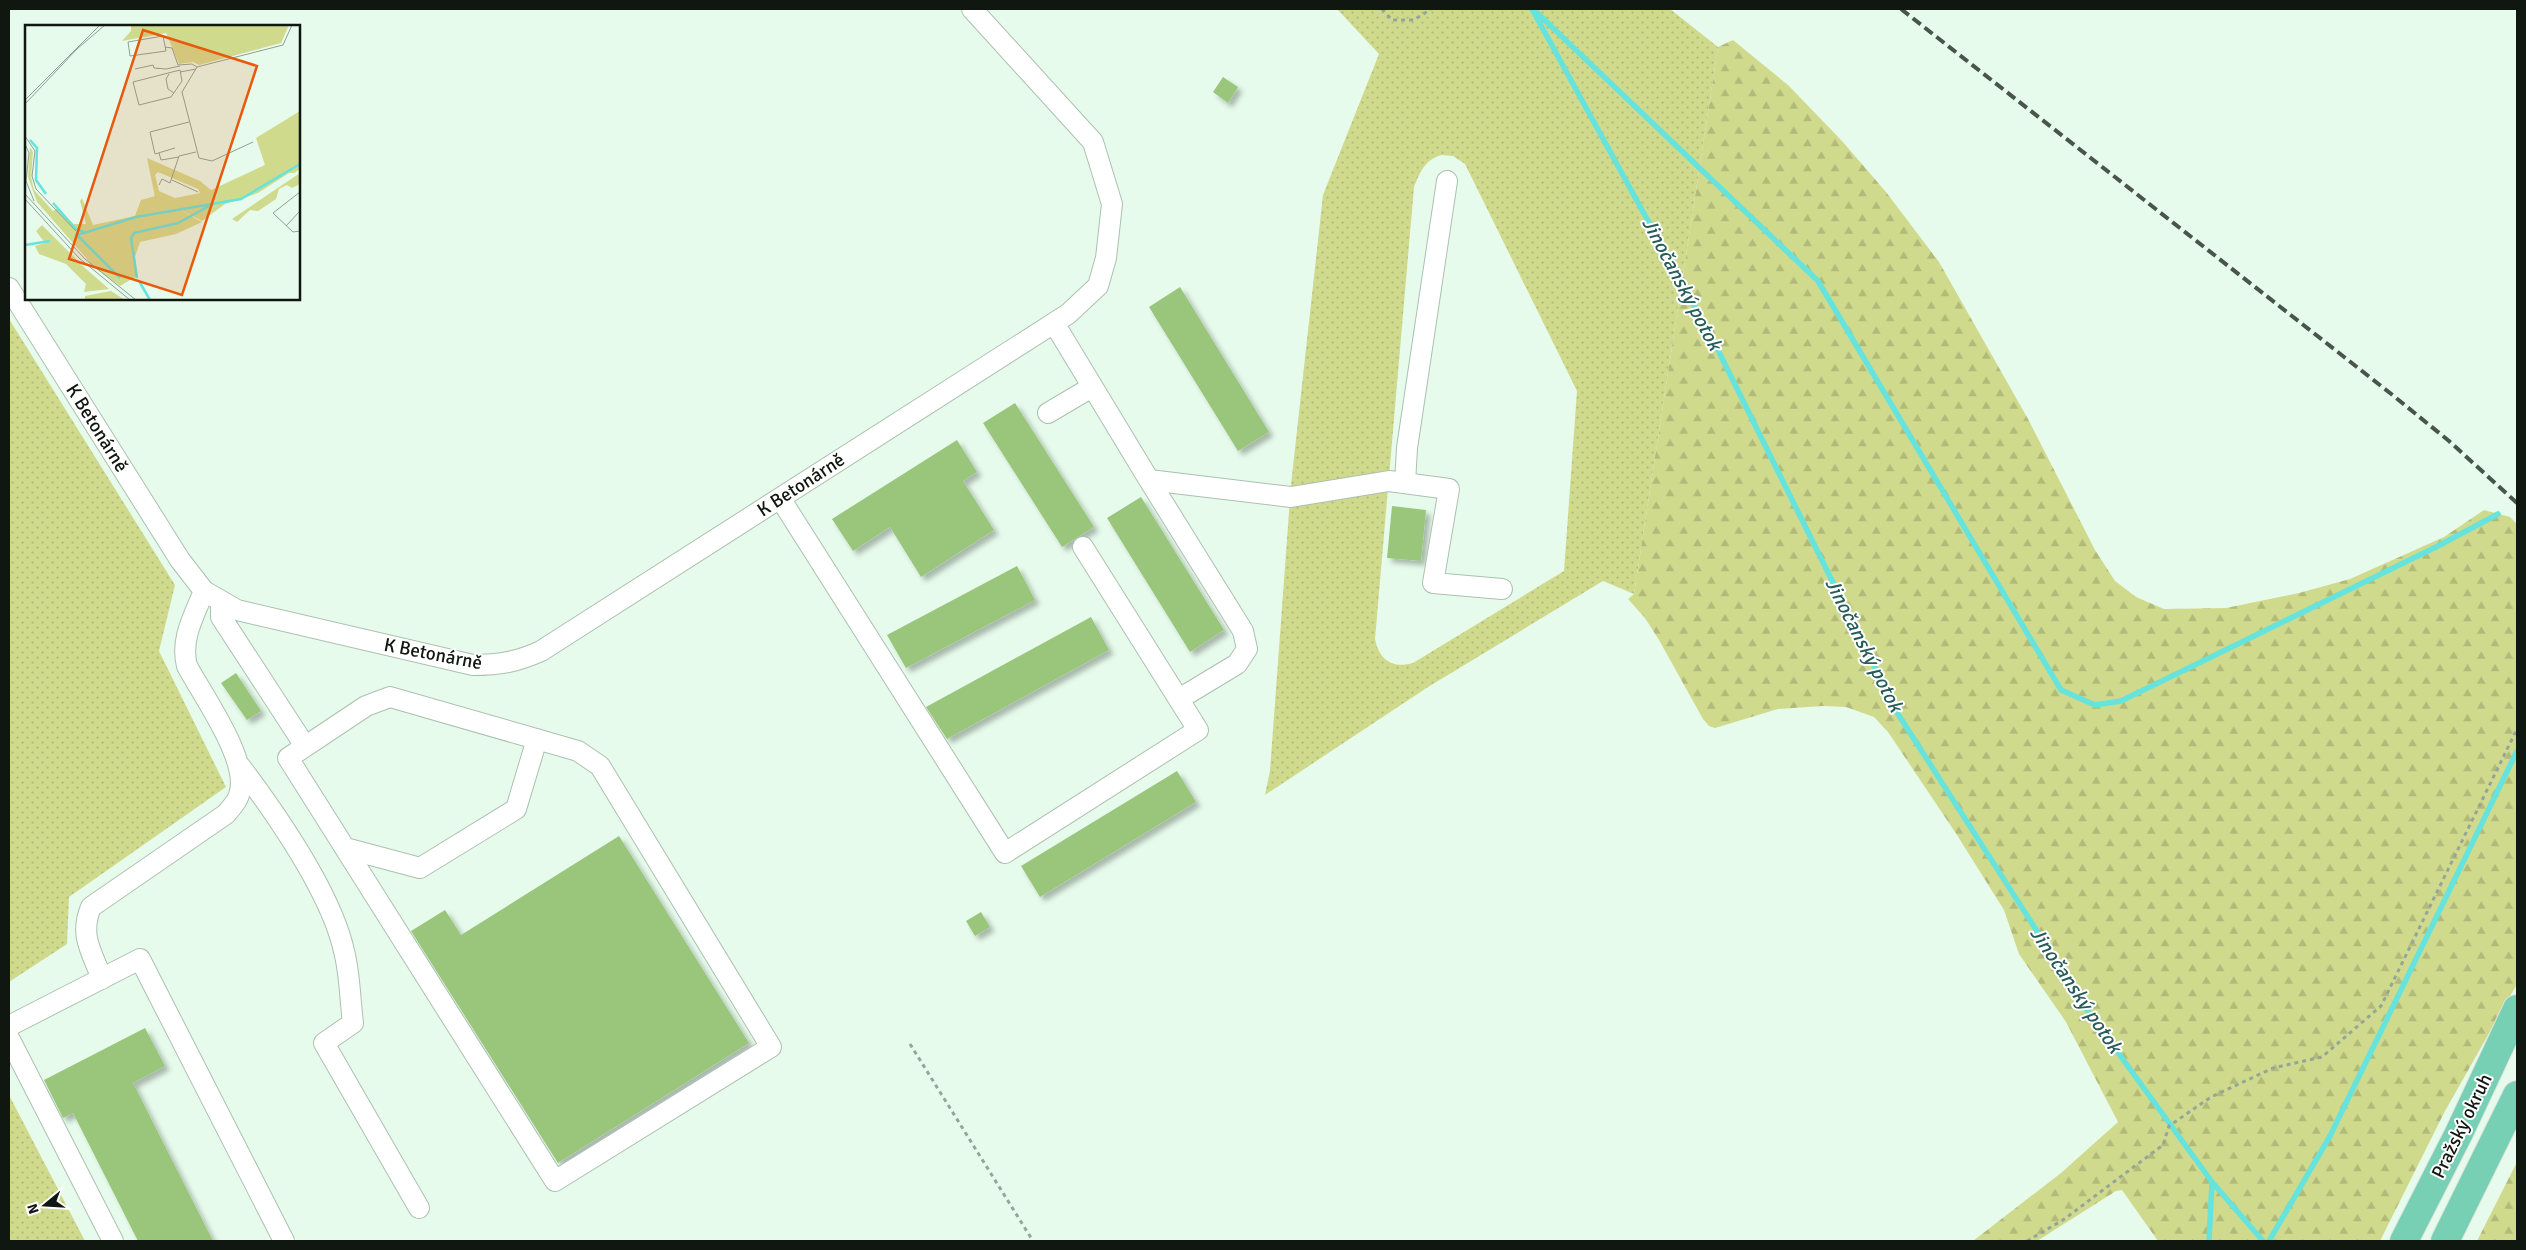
<svg xmlns="http://www.w3.org/2000/svg" width="2526" height="1250" viewBox="0 0 2526 1250" font-family="Signika,sans-serif">
	<style>
		.grass { fill: url(#grass-dots); fill-rule: evenodd }
		.forest { fill: url(#forest-firs) }
		.lines { fill: none; stroke-linecap: round; stroke-linejoin: round }
		.stream { stroke: #66e3dc; stroke-width: 5.5 }
		.building { fill: #9ac67b; filter: url(#shadow) }
		.minor-casing { stroke: #acc0b1; stroke-width: 22 }
		.highway-casing { stroke: #e2e3e2; stroke-width: 30 }
		.path { stroke: #96a599; stroke-width: 3; stroke-dasharray: 4 4; stroke-linecap: butt }
		.minor { stroke: #fff; stroke-width: 20 }
		.highway { stroke: #77d0b4; stroke-width: 28 }
		.rail { stroke: #49544b; stroke-width: 4; stroke-dasharray: 10 5; stroke-linecap: butt }
		.labels { text-anchor: middle; dominant-baseline: central; stroke-width: 4; stroke-linejoin: round; paint-order: stroke }
		.street-label { font-size: 19px; fill: #101711; stroke: #fff }
		.water-label { font-size: 20px; font-style: italic; fill: #275c59; stroke: #fff }
		.inset-river { fill: none; stroke: #66e3dc; stroke-width: 2.5 }
		.inset-road { fill: none; stroke: #90a094; stroke-width: 1 }
		.view { fill: #e8590c; fill-opacity: 0.15; stroke: #e8590c; stroke-width: 2.5 }
		.inset-edge { fill: none; stroke: #101711; stroke-width: 2.5 }
	</style>
	<defs>
		<pattern id="grass-dots" width="8" height="8" patternUnits="userSpaceOnUse" patternTransform="scale(1.25)"><rect width="8" height="8" fill="#d0da8d"/><path d="M2 2h.1M6 6h.1" fill="none" stroke="#b2ba79" stroke-width="1.8" stroke-linecap="round"/></pattern>
		<pattern id="forest-firs" width="22" height="20" patternUnits="userSpaceOnUse" patternTransform="scale(1.25)"><rect width="22" height="20" fill="#d0da8d"/><path d="M5 1l3.5 6h-7zM16 11l3.5 6h-7z" fill="#b2ba79"/></pattern>
		<filter id="shadow"><feDropShadow dx="4.5" dy="4.5" stdDeviation="2.5" flood-color="#0004"/></filter>
	</defs>
	<rect width="100%" height="100%" fill="#e6fbeb"/>
	<path class="grass" d="M1337,9H1670L1718,47L1634,594L1603,581L1428,687L1265,795L1270,771L1291,485L1323,195L1379,54ZM1441,155L1453,156L1465,164L1577,391L1564,571L1413,663C1393,669 1379,660 1375,639L1414,187C1420,172 1425,160 1441,155Z
		M9,319L175,585L159,651L226,787L69,897L67,944L9,982Z
		M9,1095L85,1241H9Z"/>
	<path class="forest" d="M1733,40L1789,86L1842,141L1886,192L1939,262L2028,419L2095,550L2115,581L2136,597L2164,609L2226,608L2299,593L2350,579L2444,537L2484,510L2510,517L2517,524V984L2445,1111L2380,1241H2158L2122,1190L2116,1191L2037,1241H1973L2061,1173L2118,1122L2066,1022L2019,954L2004,910L1957,835L1888,732L1874,717L1846,707L1823,706L1778,709L1715,728L1709,726L1703,719L1659,640L1645,618L1628,599L1634,594L1718,47Z
		M2517,1162V1241H2477Z"/>
	<g class="lines">
		<path class="stream" d="M1532,9L1711,336L1898,714L2090,1014L2212,1182L2263,1241
			M1534,10L1818,281L2061,690L2095,705L2121,701L2436,547L2498,514
			M2209,1241L2212,1182
			M2269,1241L2330,1136L2517,751"/>
	</g>
	<path class="building" d="M1223,77L1238,87L1228,103L1213,92Z
		M1180,287L1269,432L1238,451L1149,307Z
		M1015,403L1094,527L1062,547L983,423Z
		M957,440L977,472L963,481L994,530L921,577L890,527L853,551L832,519Z
		M1141,497L1224,630L1190,652L1107,518Z
		M1392,506L1426,510L1421,561L1387,558Z
		M1017,566L1035,600L906,668L887,635Z
		M1091,617L1109,650L947,739L926,707Z
		M236,673L261,711L247,720L221,683Z
		M1177,771L1196,802L1040,897L1021,866Z
		M619,836L749,1043L558,1163L411,931L445,910L461,935Z
		M981,912L990,927L975,936L966,921Z
		M145,1028L165,1066L133,1083L213,1241H138L73,1113L63,1118L44,1080Z"/>
	<g class="lines">
		<defs>
			<path id="minor" d="M9,288L180,560L204,591L237,610L473,665C499,665 517,662 541,651L1068,314L1098,286L1106,258L1112,204L1093,142L972,9
				M1054,323L1149,480L1291,497L1389,481L1449,489L1433,583L1502,589
				M1048,413L1092,387
				M1149,480L1243,631L1247,649L1237,664L1179,699
				M1405,483L1407,448L1447,181
				M780,498L1005,853L1198,730L1083,547
				M221,601V617L305,746
				M390,697L578,751L600,766L771,1047L555,1181L288,758L366,706Z
				M240,766C276,814 331,893 344,951C350,974 350,1000 353,1023L324,1043L419,1208
				M345,848L420,868L516,809L537,739
				M102,979C92,952 79,936 91,907L226,814C231,808 237,802 239,795C251,762 203,696 187,666C180,639 194,616 204,591
				M9,1026L140,959L284,1241
				M9,1038L113,1241"/>
			<path id="highway" d="M2404,1241L2459,1133L2517,1009
				M2445,1241L2517,1095"/>
		</defs>
		<use href="#minor" class="minor-casing"/>
		<use href="#highway" class="highway-casing"/>
		<path class="path" d="M1382,9L1392,20H1414L1431,9
			M910,1044L1033,1241
			M2027,1241L2063,1220L2163,1145L2169,1126L2211,1097L2273,1068L2322,1057L2381,1006L2517,729"/>
		<use href="#minor" class="minor"/>
		<use href="#highway" class="highway"/>
		<path class="rail" d="M1901,9L2390,393L2449,441L2517,503"/>
	</g>
	<g class="labels">
		<g class="street-label">
			<text transform="translate(97 428) rotate(58)">K Betonárně</text>
			<text transform="translate(801 485) rotate(-33)">K Betonárně</text>
			<text transform="translate(433 654) rotate(11)">K Betonárně</text>
			<text transform="translate(2462 1126) rotate(-64)">Pražský okruh</text>
		</g>
		<g class="water-label">
			<text transform="translate(1682 284) rotate(62)">Jinočanský potok</text>
			<text transform="translate(1864 645) rotate(63)">Jinočanský potok</text>
			<text transform="translate(2076 990) rotate(56)">Jinočanský potok</text>
		</g>
	</g>
	<g transform="translate(25 25)">
		<rect width="275" height="275" fill="#e6fbeb"/>
		<path d="M106,0H264L256,18L174,40L168,37L154,39L141,8L97,16L106,6ZM275,86V144L269,148H264L233,168L200,179L177,196L130,172L122,133L175,156L186,165L240,140L231,113ZM133,147L173,164L175,168L150,173L134,166L130,150ZM275,148V159L267,163L262,160L254,164L251,174L233,186L225,185L212,197L207,194Z" fill="#d0da8d" fill-rule="evenodd"/>
		<path d="M5,122L8,127L6,152L9,165L28,186L33,183L48,199H61L55,176L57,173L68,200L110,191L116,175L130,171L177,197L151,209L115,217L110,232L112,251L95,261L69,242L12,177L3,152ZM17,200L60,243L84,264L59,267L61,259L41,239L14,229L10,221L20,218L11,206ZM86,266L100,275H60V271Z" fill="#d0da8d"/>
		<path class="inset-river" d="M5,115L12,123L11,155L21,169M28,178L51,204L59,207M0,220L25,216M95,253L52,210L111,192L216,174L275,139M112,253L106,213L109,208L153,198L184,181M114,256L125,275"/>
		<path class="inset-road" d="M138,11L141,26L105,31L103,17ZM140,22L147,23L153,40L167,39L172,42M110,44L128,40L129,43L141,44L155,41M155,45L157,56L146,72L114,80L108,57ZM155,47L171,44M144,49L141,54L143,64L149,68M0,75L75,0M0,79L52,24L80,0M0,111L10,126L7,151L11,164L51,206M228,117L187,136L174,133L157,67L172,42L258,20L267,0M0,119L4,128L1,156L9,176M150,123L130,129L125,107L164,97M134,128L136,135L154,132M147,155L173,167M134,160L137,154L145,158L154,131L171,127M275,167L248,188L268,207L275,206M0,169L60,234L111,275M0,174L54,233L105,275M261,201L275,186"/>
		<path class="view" d="M118,5L232,41L157,270L44,234Z"/>
		<rect width="275" height="275" class="inset-edge"/>
	</g>
	<rect width="2526" height="1250" fill="none" stroke="#101711" stroke-width="20"/>
	<g transform="translate(45 1205) rotate(252)" stroke="#ffffff" stroke-width="4" paint-order="stroke">
	<path d="M0-4L9 19L0 12L-9 19Z" fill="#101711"/>
	<text y="-8" font-size="14" font-weight="bold" text-anchor="middle" fill="#101711">N</text>
	</g>
</svg>
